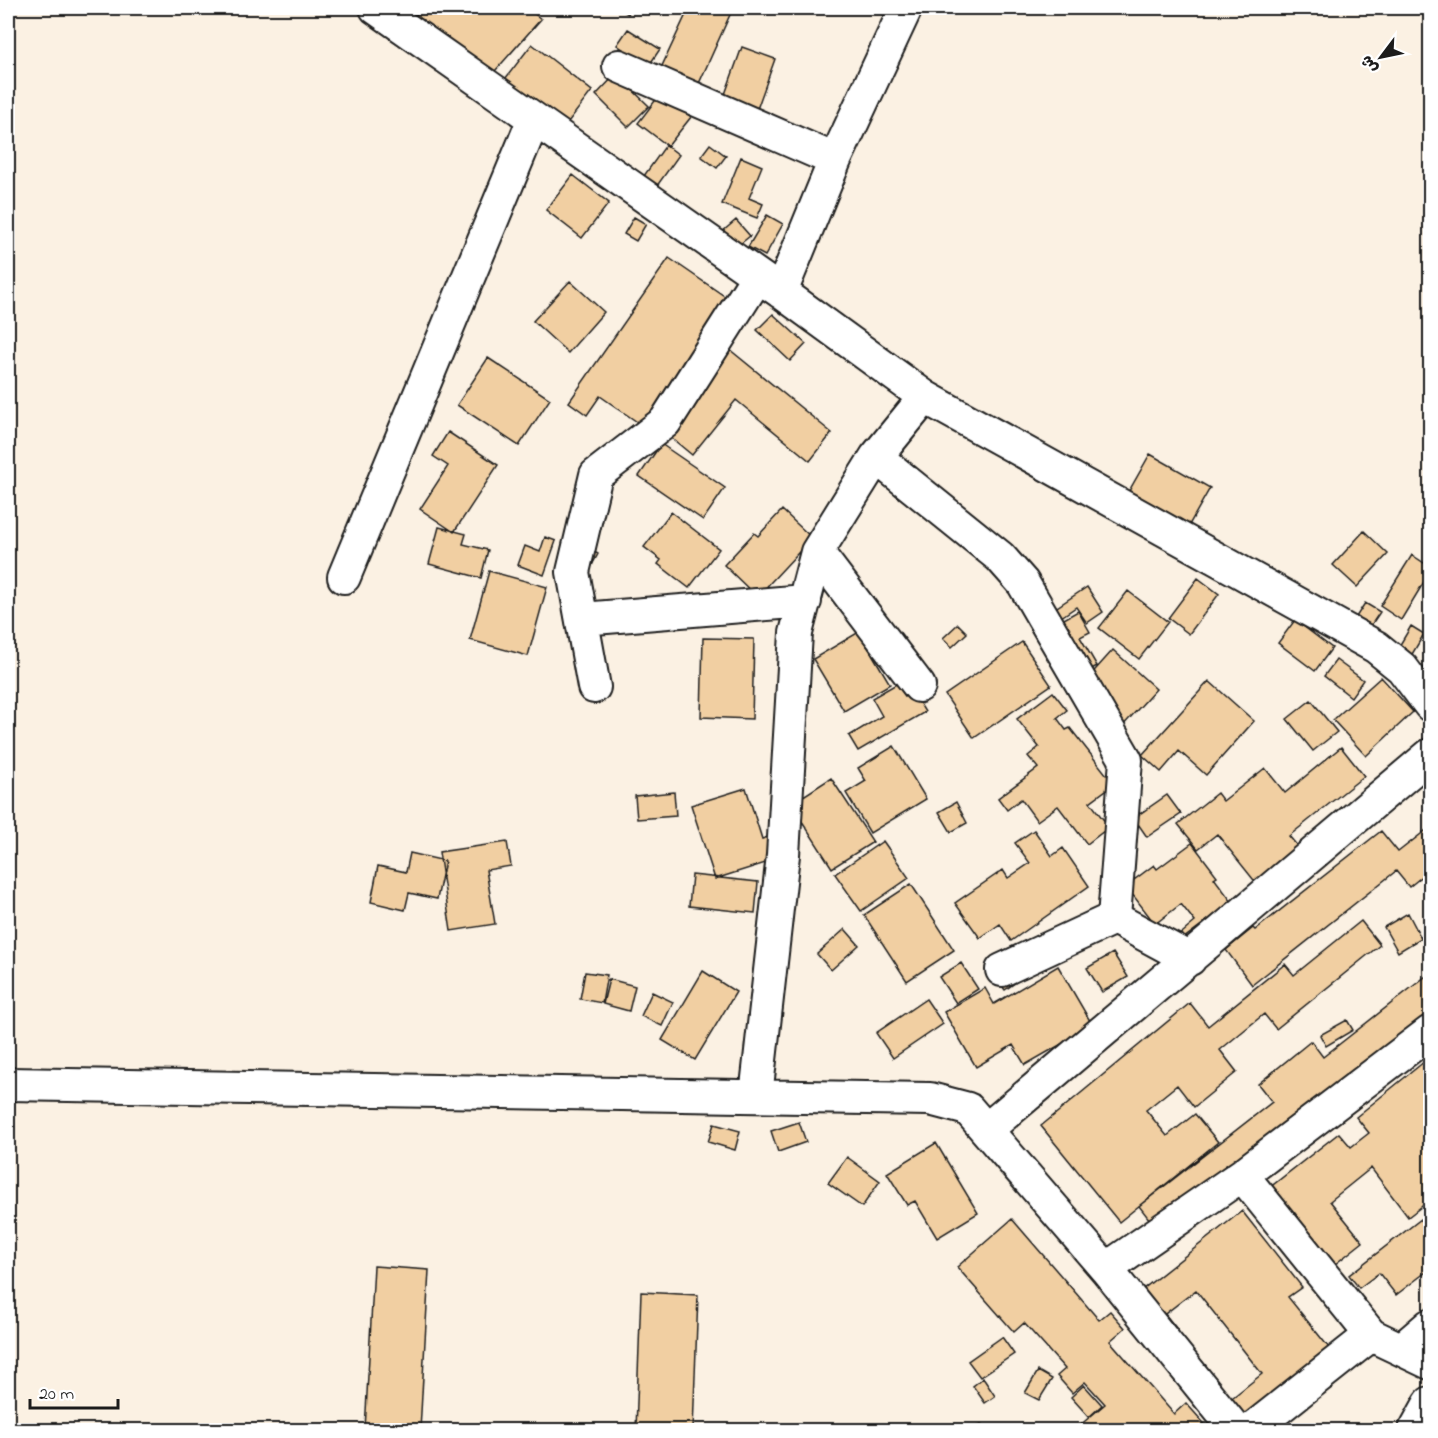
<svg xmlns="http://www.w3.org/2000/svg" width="1438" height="1438" viewBox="0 0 1438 1438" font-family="'Indie Flower','Playpen Sans Arabic',sans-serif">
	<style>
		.building { fill: #f1cfa2; stroke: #1c1c1c; stroke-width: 1.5 }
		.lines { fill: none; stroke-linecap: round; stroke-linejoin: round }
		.minor-casing { stroke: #1c1c1c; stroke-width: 36 }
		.minor { stroke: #fff; stroke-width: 32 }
	</style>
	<rect width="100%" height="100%" fill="#fbf1e3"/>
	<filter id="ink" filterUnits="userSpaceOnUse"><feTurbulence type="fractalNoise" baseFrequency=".0167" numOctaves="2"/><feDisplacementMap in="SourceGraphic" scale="12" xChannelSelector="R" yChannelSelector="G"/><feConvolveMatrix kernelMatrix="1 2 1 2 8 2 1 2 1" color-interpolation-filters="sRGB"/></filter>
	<g filter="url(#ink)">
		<path class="building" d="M422,8H527L541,19L480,88L407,25Z
			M618,8H631L628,14Z
			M689,8H733L692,99L655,81Z
			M628,29L660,49L642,76L633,56L617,45Z
			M532,44L592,91L565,126L505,79Z
			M742,47L775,59L752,123L719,111Z
			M616,74L649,106L628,127L596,95Z
			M661,93L691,117L668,146L638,123Z
			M710,144L726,156L717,168L701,156Z
			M666,145L679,155L654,190L641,180Z
			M741,157L762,166L749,198L763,204L757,218L722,204Z
			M573,175L609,203L582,238L546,210Z
			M767,215L783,224L765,256L748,247Z
			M634,217L646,224L636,241L624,234Z
			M736,220L750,236L729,253L716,237Z
			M669,258L730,300L643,426L600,396L587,415L569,402Z
			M570,281L604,312L568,353L533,321Z
			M773,314L806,344L790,361L757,330Z
			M729,349L832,433L810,461L736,400L692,455L663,431Z
			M488,358L550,399L519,446L457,405Z
			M448,432L498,465L454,532L420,509L448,466L433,456Z
			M661,444L725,488L703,520L639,476Z
			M1150,454L1210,488L1176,548L1116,514Z
			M782,510L812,538L757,597L724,565L754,533L758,536Z
			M671,512L719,549L689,588L658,564L661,560L644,547Z
			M439,527L466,534L463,544L488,550L481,578L429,564Z
			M1364,531L1388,554L1357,587L1333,565Z
			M545,537L556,541L544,575L518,565L525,546L540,552Z
			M584,546L598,554L591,567L576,558Z
			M1412,555L1430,567V572L1401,620L1380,606Z
			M489,571L547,587L528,656L470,640Z
			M1198,578L1219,594L1189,634L1168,618Z
			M1087,587L1103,612L1087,623L1076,607L1042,630L1036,621Z
			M1128,591L1168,622L1139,659L1099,628Z
			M1365,603L1380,612L1361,640L1347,631Z
			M1078,611L1090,632L1080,637L1097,666L1069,682L1041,632Z
			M1295,620L1332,648L1315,671L1278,643Z
			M958,624L967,633L952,647L943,638Z
			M1411,626L1424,634L1411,656L1398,648Z
			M859,632L890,684L844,711L813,659Z
			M703,638L754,639L752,719L701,717Z
			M1022,642L1051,685L974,738L945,695Z
			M1113,650L1156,689L1121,728L1078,689Z
			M1336,660L1363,680L1351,697L1324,676Z
			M1381,677L1413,712L1366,756L1333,720Z
			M905,679L925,712L858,751L849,736L882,716L872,698Z
			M1209,681L1254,721L1206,775L1179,751L1161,772L1142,755Z
			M1053,692L1067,710L1057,718L1066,730L1070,728L1114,784L1090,802L1109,827L1087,844L1058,806L1037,821L1021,799L1007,810L998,798L1038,768L1028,756L1039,747L1017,719Z
			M1311,700L1337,732L1313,751L1287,719Z
			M894,746L926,799L870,833L846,793L866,781L858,768Z
			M1341,747L1364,776L1289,836L1304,854L1261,889L1217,834L1198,849L1178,824L1217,793L1223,801L1265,768L1285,793Z
			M831,778L873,842L832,868L791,804Z
			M746,788L762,839L768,837L775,860L715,879L691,805Z
			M674,792L676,816L637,819L635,796Z
			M1167,795L1181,814L1147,837L1134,818Z
			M956,802L967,823L951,832L939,812Z
			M1430,827V870L1409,887L1396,871L1252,985L1226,950L1253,928L1255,930L1381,831L1398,852Z
			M1034,830L1052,856L1063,848L1089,886L1011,941L1000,924L980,938L955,903L1003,870L1008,878L1030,863L1015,843Z
			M883,841L909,878L861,911L835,874Z
			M507,842L511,866L486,870L495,924L451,931L439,852Z
			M1192,843L1217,876L1214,878L1232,902L1180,941L1177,937L1195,922L1181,904L1155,924L1126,886L1154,865L1157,869Z
			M410,853L445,861L437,899L409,893L405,910L371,902L378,866L406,872Z
			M692,875L758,882L755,913L689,906Z
			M911,884L954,950L907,981L864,915Z
			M1408,913L1421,938L1398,952L1384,927Z
			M1361,921L1380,945L1276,1029L1264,1014L1220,1050L1237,1072L1194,1107L1177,1085L1146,1110L1167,1136L1195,1114L1218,1142L1119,1222L1041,1126L1190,1003L1208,1026L1285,964L1294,975Z
			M845,929L859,945L831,970L817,954Z
			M1113,953L1128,977L1102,992L1087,968Z
			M961,963L978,989L956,1003L939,977Z
			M1058,966L1093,1026L1025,1065L1013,1045L976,1067L944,1012L985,988L994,1004Z
			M1010,967L1019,980L1005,990L996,978Z
			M703,971L736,992L695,1060L662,1040Z
			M585,972L607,975L602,1003L580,999Z
			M1430,973V1020L1160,1233L1139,1206L1272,1102L1258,1084L1311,1041L1323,1057Z
			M609,979L635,986L629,1011L603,1004Z
			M652,992L673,1002L662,1026L641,1016Z
			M926,999L943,1024L893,1058L876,1033Z
			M1347,1020L1353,1030L1326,1046L1320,1035Z
			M1430,1057V1200L1408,1217L1371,1168L1330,1201L1363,1242L1334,1265L1311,1235L1303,1241L1264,1192L1339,1133L1351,1147L1369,1133L1356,1117Z
			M799,1122L806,1142L778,1152L771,1131Z
			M714,1124L740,1131L735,1150L708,1142Z
			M936,1143L978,1213L937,1238L915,1201L907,1205L887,1173Z
			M847,1157L880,1181L862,1207L828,1183Z
			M1242,1211L1302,1287L1288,1297L1334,1354L1237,1430L1218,1409L1262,1374L1196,1290L1165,1314L1177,1329L1165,1338L1133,1297Z
			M1430,1212V1269L1396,1295L1379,1273L1359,1288L1349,1275Z
			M1012,1219L1099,1320L1110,1311L1125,1328L1110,1341L1174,1414L1186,1403L1210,1430H1081L1078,1427L1105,1404L1085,1382L1072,1393L1057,1376L1065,1369L1024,1323L1014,1332L957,1267Z
			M374,1266L429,1270L420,1430H365Z
			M641,1292L698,1295L693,1430H636Z
			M1002,1337L1014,1354L980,1377L968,1361Z
			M1038,1371L1052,1379L1039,1400L1025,1393Z
			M983,1378L995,1396L985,1403L973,1386Z
			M1084,1385L1102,1405L1089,1417L1071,1397Z
			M981,1424L986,1430H971Z"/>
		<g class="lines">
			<defs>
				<path id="minor" d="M376,8L781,292L925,397L1376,647L1402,668L1430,705
					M619,66L835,160
					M781,292L835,160L906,8
					M876,457L1000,557L1023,583L1126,760L1114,918L1190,959
					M817,552L919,686
					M344,577L534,119
					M582,619L805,601
					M594,687L573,572L596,475L665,422L758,276
					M1002,970L1114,918
					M8,1084L930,1099L968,1109L1106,1269L1242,1175L1371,1335L1430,1363
					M756,1096L783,855L796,633L817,552L876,457L925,397
					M986,1130L1430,755
					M1242,1175L1430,1032
					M1106,1269L1236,1430
					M1402,1349L1430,1325
					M1251,1430L1371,1335
					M1415,1430L1430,1403"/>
			</defs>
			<use href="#minor" class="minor-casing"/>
			<use href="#minor" class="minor"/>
		</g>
	</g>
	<rect width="1438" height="1438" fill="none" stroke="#fff" stroke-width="30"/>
	<rect x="15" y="15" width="1408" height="1408" fill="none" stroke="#1c1c1c" stroke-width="2" filter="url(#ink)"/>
	<g transform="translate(1381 57) rotate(238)" stroke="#ffffff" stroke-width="4.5" paint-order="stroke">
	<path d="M0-4.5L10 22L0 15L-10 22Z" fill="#1c1c1c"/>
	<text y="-9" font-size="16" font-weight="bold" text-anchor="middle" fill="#1c1c1c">ش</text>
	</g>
	<path d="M30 1399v9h88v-9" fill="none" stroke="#1c1c1c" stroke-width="3"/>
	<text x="39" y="1399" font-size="18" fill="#1c1c1c" stroke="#ffffff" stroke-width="4.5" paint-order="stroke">20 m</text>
</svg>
